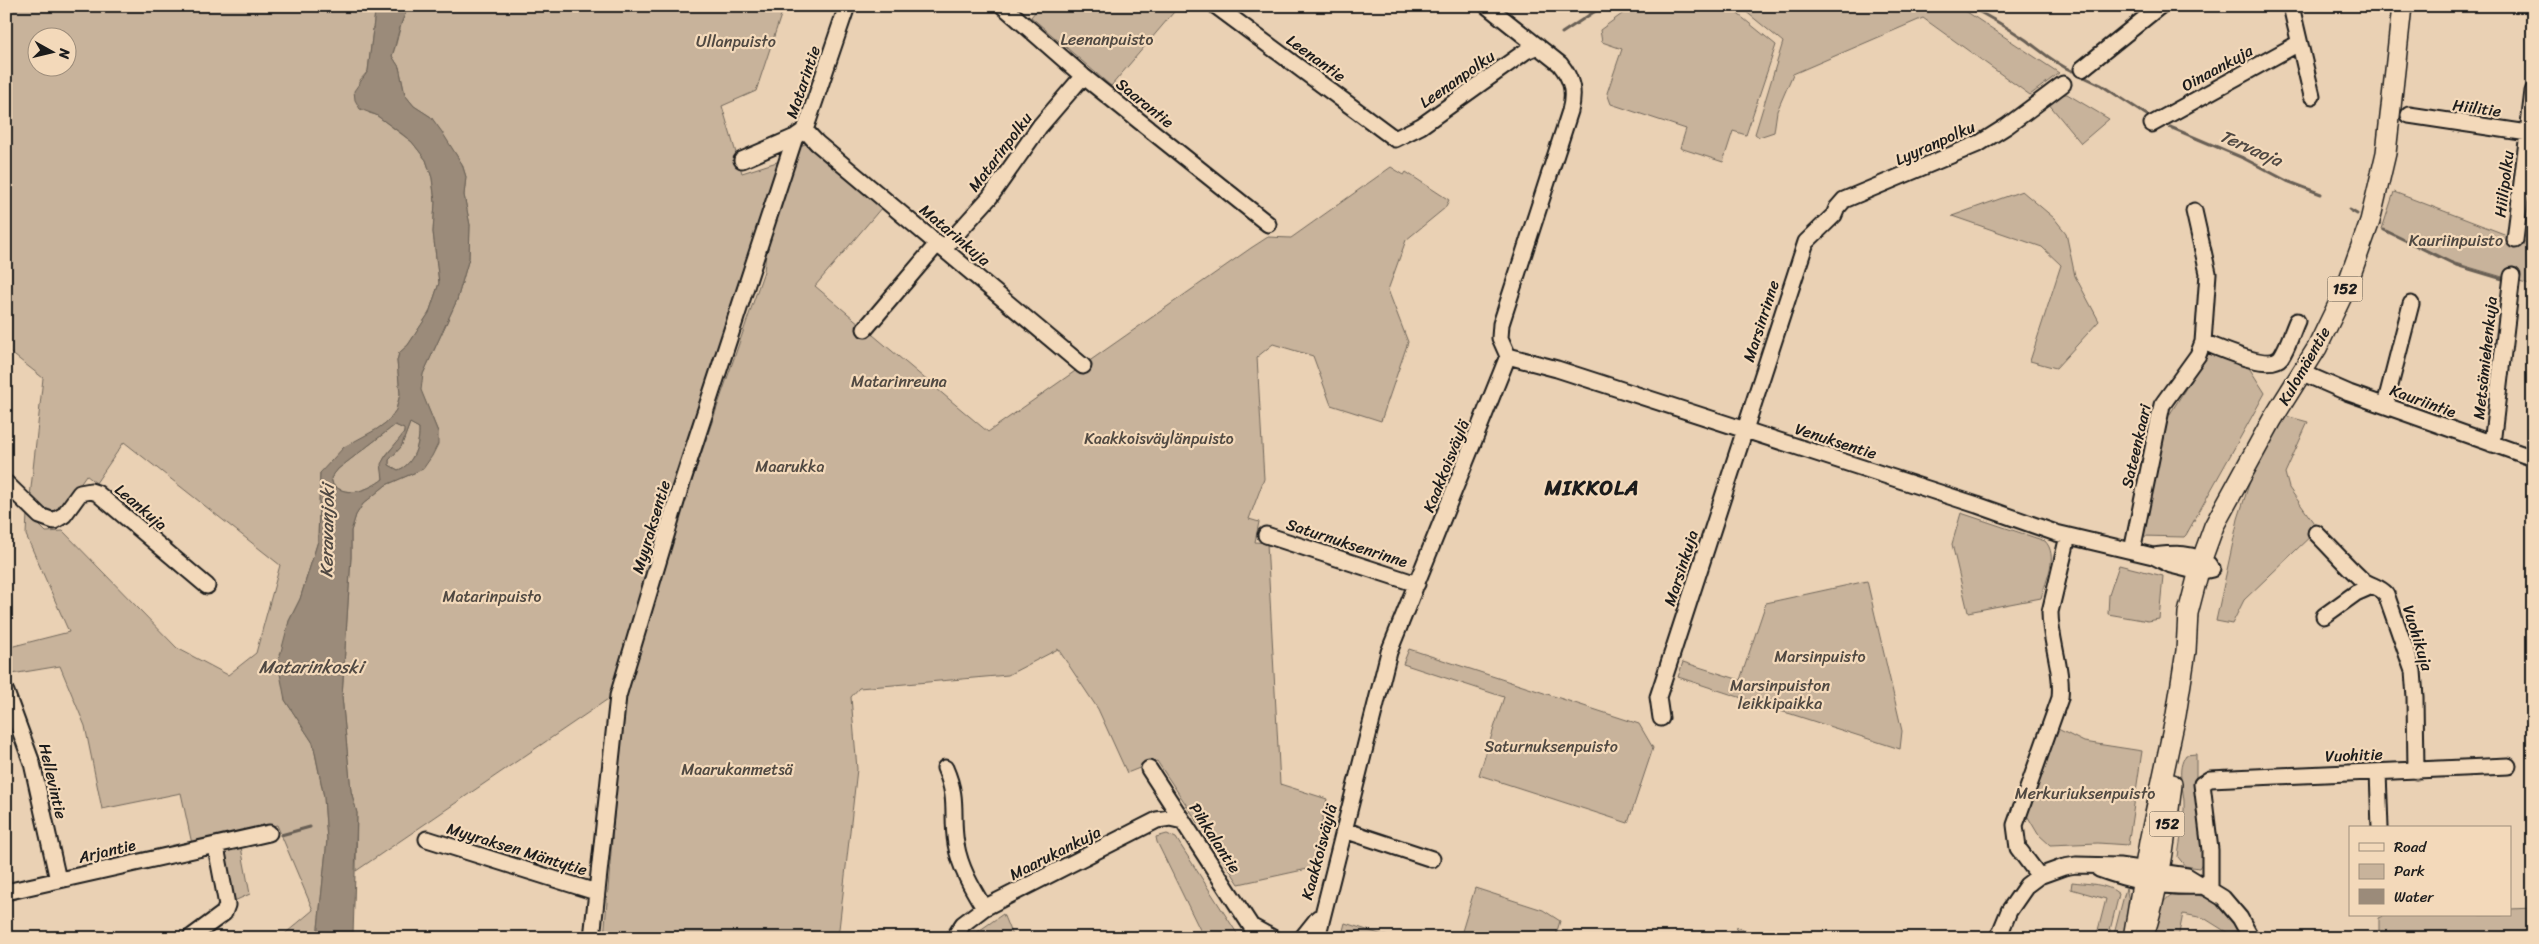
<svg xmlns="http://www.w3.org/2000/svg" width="2539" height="944" viewBox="0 0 2539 944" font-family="Sriracha,sans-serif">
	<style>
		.green { fill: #c8b39b; stroke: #72685c; fill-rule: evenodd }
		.water { fill: #9b8b7a; stroke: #685f54; fill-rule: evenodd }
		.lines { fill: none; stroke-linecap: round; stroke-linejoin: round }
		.stream { stroke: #685f54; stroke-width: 3 }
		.minor-casing { stroke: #1c1c1c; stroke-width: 19 }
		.major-casing { stroke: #1c1c1c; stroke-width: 22 }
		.minor { stroke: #f3d9ba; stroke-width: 15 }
		.major { stroke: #f3d9ba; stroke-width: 19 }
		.labels { text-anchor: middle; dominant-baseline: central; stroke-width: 4.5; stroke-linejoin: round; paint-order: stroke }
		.shield { fill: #f3d9ba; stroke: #5c554b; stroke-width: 1 }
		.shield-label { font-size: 15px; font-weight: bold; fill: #1c1c1c }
		.park-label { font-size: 16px; fill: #504942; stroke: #f3d9ba }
		.street-label { font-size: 16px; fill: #1c1c1c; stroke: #f3d9ba }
		.water-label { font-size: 18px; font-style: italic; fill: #4f4842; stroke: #f3d9ba }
		.district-label { font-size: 21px; font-weight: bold; letter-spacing: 1px; fill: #1c1c1c; stroke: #f3d9ba }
	</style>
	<rect width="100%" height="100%" fill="#ead1b4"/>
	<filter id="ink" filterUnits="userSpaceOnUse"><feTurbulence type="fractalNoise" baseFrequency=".02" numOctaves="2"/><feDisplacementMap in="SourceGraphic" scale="10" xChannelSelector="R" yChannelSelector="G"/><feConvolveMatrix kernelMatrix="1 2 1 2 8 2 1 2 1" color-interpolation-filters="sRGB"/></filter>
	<g filter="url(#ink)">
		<path class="green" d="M6,6H373L375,12L368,71L360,80L369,113L376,115L412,142L426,160L432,178L435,203L433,232L439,283L429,313L408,345L399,353L397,361L400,394L396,410L388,421L320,473L318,541L300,599L289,621L285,641V700L313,743L324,797L327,840L317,938H280L313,910L277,825L192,844L181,793L102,809L85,726L60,666L6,675V648L69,632L26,535L27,513L46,532L63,531L177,648L228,675L256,653L280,565L124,442L96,483L86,475L59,514L48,515L30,497L43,378L6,349ZM38,38H68V68H38Z
			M410,6H784L756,91L722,106L742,173L780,161L614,695L356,871L357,813L351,791L342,696L351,557V531L356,515L363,504L386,485L416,472L438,432L420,389L423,374L457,300L469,258L470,225L464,195L466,177L462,164L431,117L414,106L405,95L399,67L392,56C399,39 399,21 410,6Z
			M1040,6H1179L1111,86L1031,17Z
			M1633,6H1728L1776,45L1746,135L1733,131L1723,162L1680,148L1686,129L1611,104L1607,93L1622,49L1602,42L1600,30Z
			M1739,6H1958L2059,73L2030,95L1923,18L1793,74L1777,111L1774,132L1759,137L1755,134L1783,42Z
			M2062,94H2067L2109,119L2081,143L2048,103Z
			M806,144L813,146L882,207L815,286L988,432L1251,248L1268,237L1291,238L1391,167L1404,175L1406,172L1449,200L1445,208L1406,240L1388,290L1408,342L1381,421L1331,405L1313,356L1273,344L1257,357L1264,479L1249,519L1259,522L1255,542L1267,543L1280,784L1327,799L1312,868L1239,884L1157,761L1127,773L1098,709L1058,649L1008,675L859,688L851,697L857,769L838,938H604L623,706L627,687L689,489L764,271L767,245L798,146Z
			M2022,191L2054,218L2066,233L2075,276L2099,321L2056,368L2030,361L2061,265L2042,247L1952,216Z
			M2394,192L2533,245V286L2445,260L2382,229Z
			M2210,349L2246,363L2265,393L2186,535L2184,537L2141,536L2165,422Z
			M2286,416L2308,422L2285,473L2289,488L2318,529L2244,600L2232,624L2216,621L2238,519L2251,478Z
			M410,423L419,428C420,442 414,465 398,470L389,465V460L401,447Z
			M395,425L405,429C402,442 386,450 382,463C381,468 384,474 383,479C369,490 348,498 333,485L331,478L338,469Z
			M1961,513L2045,541C2059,556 2046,580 2041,598L1968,612L1952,544Z
			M2119,565L2163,576L2159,619L2148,621L2108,614L2109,595Z
			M1867,581L1902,731L1900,749L1791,714L1747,702L1748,700L1678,677L1683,662L1740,680L1766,603Z
			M1409,649L1639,724L1653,748L1628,823L1479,775L1504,697L1403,664Z
			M2056,728L2084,742L2142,751L2128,845L2098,843L2050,845L2038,834L2025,812Z
			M2196,754V785L2206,857L2199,868L2185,866L2178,857C2180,839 2185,819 2184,801C2183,785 2176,770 2186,755Z
			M1167,834L1176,838L1240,938H1204L1157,842L1156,837Z
			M241,847L250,894L232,902L222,854L226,850Z
			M2072,882C2087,884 2107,883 2119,894L2108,938H2096L2106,899L2071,889Z
			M1475,888L1543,910L1560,921L1555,938H1460Z
			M2126,888L2132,912L2127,938H2113Z
			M2176,892C2214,896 2216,900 2239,929L2231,935L2204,918L2183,914L2178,938H2151C2156,919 2157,902 2176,892Z
			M2533,908V938H2379V918L2386,915H2510V909Z
			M1003,914L1013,938H970L973,935Z
			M1345,923L1392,938H1341Z
			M1737,927L1767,938H1734Z"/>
		<path class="water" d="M373,6H410C399,21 398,39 392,56L399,67L405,95L414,106L431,117L442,132L462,164L466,177L464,195L470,225L469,258L457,300L423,374L421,390L438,432V444L432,456L423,469L386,485L363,504L356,515L351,531V557L342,696L351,791L357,813L353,935L352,938H317L327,840L324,797L313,743L285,700L278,663L289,621L300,599L318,541L320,473L344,447L377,429L388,421L396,410L400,394L397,361L399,353L408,345L429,313L439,283L433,232L435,202L432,178L426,160L412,142L402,134L376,115L360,109L355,100L354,91L368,71L375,12ZM410,423L419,428C420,442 414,465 398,470L389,465V460L401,447ZM395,425L404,429V433L385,457L381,464L383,479C369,490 348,498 333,485L331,478L338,469Z"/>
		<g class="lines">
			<path class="stream" d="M1968,6C1988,16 2007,27 2026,40C2041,51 2054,63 2072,71
				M1562,33L1603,6
				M2084,77L2101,85L2150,117
				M2170,127L2243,158L2287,181L2321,194
				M2350,210L2357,214
				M2384,230L2456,265L2506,280
				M281,835L310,827"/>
			<defs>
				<path id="minor" d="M1003,6L1083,76L1268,224
					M1216,6L1395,139L1421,126L1526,51L1538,46
					M1487,6L1560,64C1572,79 1575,92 1570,111L1501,324L1500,338L1508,356
					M2291,6L2312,96
					M2082,69L2160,6
					M2409,115L2528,133L2533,91
					M2152,124L2299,43
					M805,130L817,143L1083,366
					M742,160L795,137L805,130L847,6
					M2515,240L2528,133
					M944,248L990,197L1040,126L1083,76
					M865,329L938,243
					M2203,342C2220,348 2269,372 2281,357C2288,347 2292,332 2297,321
					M1508,356L1557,369L1977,505L2056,533L2153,556L2171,565L2199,572L2212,569
					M2303,373L2349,393L2533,458
					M2385,405L2411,304
					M2492,444L2512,276
					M6,483L40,516L54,521L64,515L80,493L91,491L97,493L207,586
					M2316,533C2331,548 2345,564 2360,578C2369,586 2379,586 2386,594L2413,671L2415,697L2416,771
					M1266,535L1417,584
					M2132,551L2162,405L2198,355L2203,342L2208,273L2194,211
					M2153,556C2172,554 2194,551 2209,565
					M2324,616L2356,593L2372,586
					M6,692L32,763L58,880
					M1661,718L1658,697L1806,242L1834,215L1837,208L1844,200L1980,143L2007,126L2063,84
					M945,768C959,800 951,814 956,844C960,868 972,888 984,908
					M1149,769L1251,926L1257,938
					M2378,772L2380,828
					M1344,830L1432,859
					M427,839L596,892
					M2099,869C2131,881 2167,888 2201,886
					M2039,876L2018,848L2015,825L2060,698C2063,669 2050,641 2050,612L2068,536
					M2210,888V850L2202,784L2210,779L2508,766
					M6,892L269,833
					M1251,926L1273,938
					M190,938L224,913L227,905L216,847
					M592,938L618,696L679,492L795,137
					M954,938L963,924L984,908L1157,820L1170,818L1183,821
					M1302,938L1318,918
					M1317,938L1389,652L1508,356
					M1998,938L2009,911L2027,885L2039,876L2064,867L2076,865L2119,866L2187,876L2223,898L2240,918L2251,938"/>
				<path id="major" d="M2133,938L2149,842L2176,715L2186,651L2188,613L2202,559L2214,526L2272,420L2317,348L2346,288L2370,221L2386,153L2402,6
					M2143,938C2160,888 2166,835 2172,784"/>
			</defs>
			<use href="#minor" class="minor-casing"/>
			<use href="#major" class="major-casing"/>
			<use href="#minor" class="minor"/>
			<use href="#major" class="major"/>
		</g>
	</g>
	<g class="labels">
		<g class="shield">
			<rect x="2327.5" y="276.5" width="35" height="25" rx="4"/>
			<rect x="2149.5" y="811.5" width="35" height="25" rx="4"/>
		</g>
		<g class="shield-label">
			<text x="2345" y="289">152</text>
			<text x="2167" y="824">152</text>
		</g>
		<g class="park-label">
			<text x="1107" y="39">Leenanpuisto</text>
			<text x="736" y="41">Ullanpuisto</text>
			<text x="2456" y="240">Kauriinpuisto</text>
			<text x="899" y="381">Matarinreuna</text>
			<text x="1159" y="438">Kaakkoisväylänpuisto</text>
			<text x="790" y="466">Maarukka</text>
			<text x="492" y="596">Matarinpuisto</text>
			<text x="1820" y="656">Marsinpuisto</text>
			<text x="1780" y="685">Marsinpuiston<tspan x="1780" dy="18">leikkipaikka</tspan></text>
			<text x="1551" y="746">Saturnuksenpuisto</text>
			<text x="737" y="769">Maarukanmetsä</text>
			<text x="2085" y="793">Merkuriuksenpuisto</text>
		</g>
		<g class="street-label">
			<text transform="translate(1316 58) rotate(36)">Leenantie</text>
			<text transform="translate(2217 68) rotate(-29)">Oinaankuja</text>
			<text transform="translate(1457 79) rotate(-35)">Leenanpolku</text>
			<text transform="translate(803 82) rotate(-71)">Matarintie</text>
			<text transform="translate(1145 103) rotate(39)">Saarantie</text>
			<text transform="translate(2477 108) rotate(8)">Hiilitie</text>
			<text transform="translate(1935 143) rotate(-24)">Lyyranpolku</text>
			<text transform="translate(1000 152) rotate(-53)">Matarinpolku</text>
			<text transform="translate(2504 184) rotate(-83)">Hiilipolku</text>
			<text transform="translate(955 235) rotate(40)">Matarinkuja</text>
			<text transform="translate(1761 321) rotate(-72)">Marsinrinne</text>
			<text transform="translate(2485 358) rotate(-84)">Metsämiehenkuja</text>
			<text transform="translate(2304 366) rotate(-60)">Kulomäentie</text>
			<text transform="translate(2423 401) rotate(20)">Kauriintie</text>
			<text transform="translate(1836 441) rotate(18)">Venuksentie</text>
			<text transform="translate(2136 446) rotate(-77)">Sateenkaari</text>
			<text transform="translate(1446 466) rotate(-68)">Kaakkoisväylä</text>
			<text transform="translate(141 507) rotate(40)">Leankuja</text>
			<text transform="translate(651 527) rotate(-73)">Myyraksentie</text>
			<text transform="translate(1347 543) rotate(18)">Saturnuksenrinne</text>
			<text transform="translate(1681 568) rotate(-72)">Marsinkuja</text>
			<text transform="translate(2418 638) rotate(73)">Vuohikuja</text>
			<text transform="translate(2354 755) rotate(-2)">Vuohitie</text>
			<text transform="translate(53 781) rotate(77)">Hellevintie</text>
			<text transform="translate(1215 838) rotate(57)">Pihkalantie</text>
			<text transform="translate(517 849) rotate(17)">Myyraksen Mäntytie</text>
			<text transform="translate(107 851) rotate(-13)">Arjantie</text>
			<text transform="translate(1319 852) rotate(-75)">Kaakkoisväylä</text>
			<text transform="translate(1055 853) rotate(-27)">Maarukankuja</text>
		</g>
		<g class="water-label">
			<text transform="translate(2251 148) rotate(24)">Tervaoja</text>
			<text transform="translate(327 531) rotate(-89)">Keravanjoki</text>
			<text x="311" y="667">Matarinkoski</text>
		</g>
		<g class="district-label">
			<text x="1592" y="488">MIKKOLA</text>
		</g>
	</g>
	<rect width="2539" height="944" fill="none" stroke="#f3d9ba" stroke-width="25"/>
	<rect x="12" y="12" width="2514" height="919" fill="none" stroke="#1c1c1c" stroke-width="2" filter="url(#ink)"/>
	<rect x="2349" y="826" width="162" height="90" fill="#f3d9ba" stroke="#9d8d7b"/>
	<rect x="2359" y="843" width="25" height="8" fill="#f3d9ba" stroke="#9d8d7b"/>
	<text x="2394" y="852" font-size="15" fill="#1c1c1c">Road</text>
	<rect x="2359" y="864" width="25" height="15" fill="#c8b39b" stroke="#9d8d7b"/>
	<text x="2394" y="876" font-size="15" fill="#1c1c1c">Park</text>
	<rect x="2359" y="889" width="25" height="15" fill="#9b8b7a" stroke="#9d8d7b"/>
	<text x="2394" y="902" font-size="15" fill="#1c1c1c">Water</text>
	<g transform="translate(52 52) rotate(98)"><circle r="24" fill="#f3d9ba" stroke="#9d8d7b"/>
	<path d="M0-4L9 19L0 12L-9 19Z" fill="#1c1c1c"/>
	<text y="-8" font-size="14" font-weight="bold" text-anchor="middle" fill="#1c1c1c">N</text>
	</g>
</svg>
